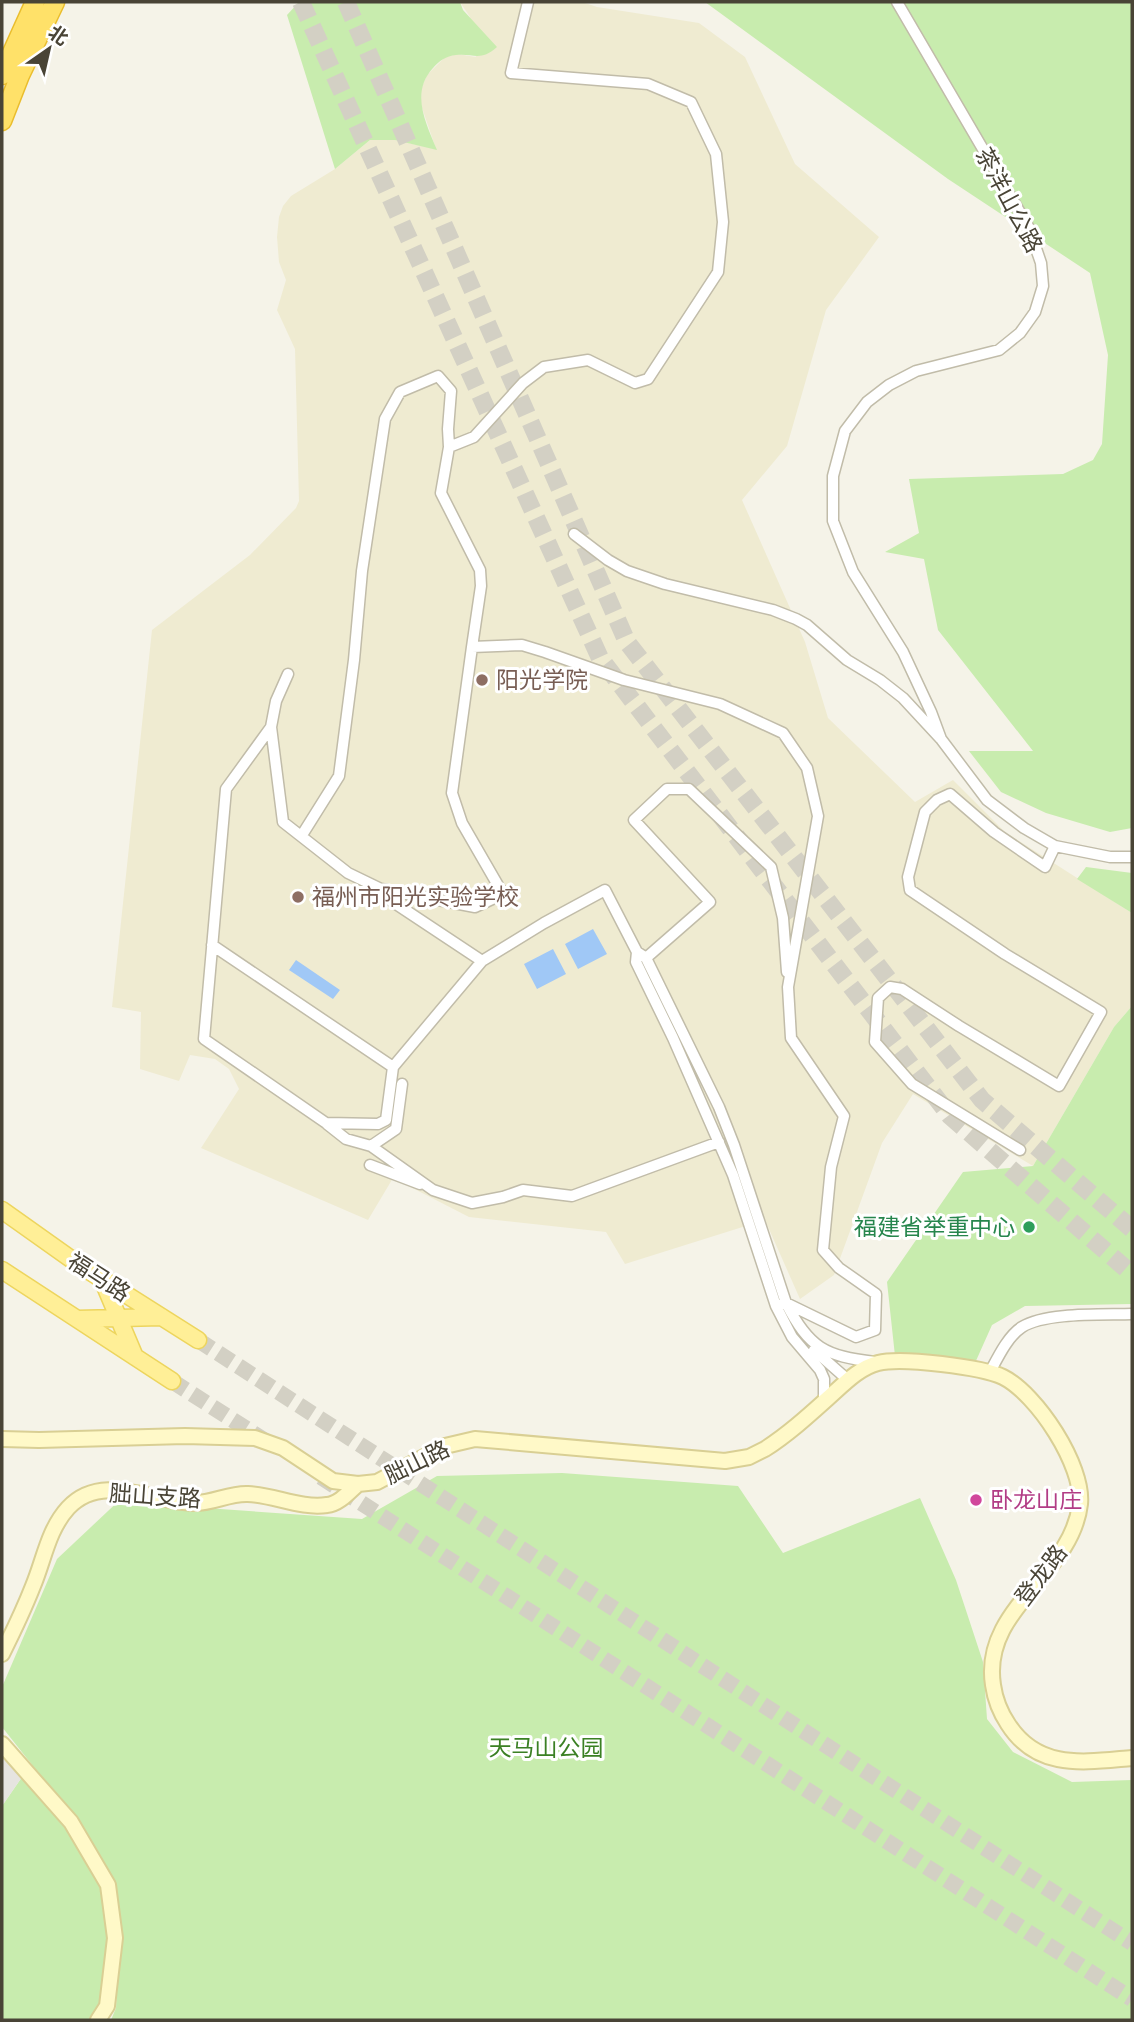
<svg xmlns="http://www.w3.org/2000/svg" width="1134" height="2022" viewBox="0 0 1134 2022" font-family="Cabin,'Noto Sans SC',sans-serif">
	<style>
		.education { fill: #efebd1 }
		.green { fill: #c8ecae }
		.parking { fill: #e6e4e0 }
		.water { fill: #a0c8f6 }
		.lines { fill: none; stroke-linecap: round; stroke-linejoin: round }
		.primary-tunnel { stroke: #d3d0c4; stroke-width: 16; stroke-dasharray: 16 8; stroke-linecap: butt }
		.highway-tunnel { stroke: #d3d0c4; stroke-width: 18; stroke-dasharray: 18 9; stroke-linecap: butt }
		.street-casing { stroke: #c1bca9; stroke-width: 13 }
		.secondary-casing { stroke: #d9cf94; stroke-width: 18 }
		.primary-casing { stroke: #edd55e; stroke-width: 19 }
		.highway-casing { stroke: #eabd2d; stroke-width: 21 }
		.street { stroke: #fff; stroke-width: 10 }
		.secondary { stroke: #fff9c8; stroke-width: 14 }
		.primary { stroke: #ffef97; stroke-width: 16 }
		.highway { stroke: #ffe169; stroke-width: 18 }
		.education-dot { fill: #8d6e63; stroke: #fff; stroke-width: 2.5 }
		.leisure-dot { fill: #2e9e5b; stroke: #fff; stroke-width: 2.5 }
		.hotel-dot { fill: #d1479c; stroke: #fff; stroke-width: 2.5 }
		.labels { text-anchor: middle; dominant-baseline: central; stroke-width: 6; stroke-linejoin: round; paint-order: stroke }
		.street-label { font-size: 23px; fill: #494436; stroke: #fff }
		.education-label { font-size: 23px; fill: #785e54; stroke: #fff; text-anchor: start }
		.leisure-label { font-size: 23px; fill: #27864d; stroke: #fff; text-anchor: end }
		.hotel-label { font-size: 23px; fill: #b23c85; stroke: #fff; text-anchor: start }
		.park-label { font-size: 23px; fill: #3b8024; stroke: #fff }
	</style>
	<rect width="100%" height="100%" fill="#f5f3e8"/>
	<path class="education" d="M460,2H582L597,7L699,23L745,57L795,164L879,237L826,310L787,446L742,500L805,642L828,718L915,802L953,780L1005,832L1132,913V1006L1114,1027L1033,1166L913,1094L882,1143L834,1275L800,1299L765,1220L625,1264L606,1232L469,1217L393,1178L368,1220L201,1148L239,1089L229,1069L215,1059L190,1055L179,1081L140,1069L141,1012L112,1007L152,630L250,555L296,508L299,501L295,349L277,310L286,280L279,262L277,237L279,217L283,206L291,196L335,169L370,140H395L436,149L421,105V89L427,75L445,57L457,54L476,57L470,17Z"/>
	<path class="green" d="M299,2H460L463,10L497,47C480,62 474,53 456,55C446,56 439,61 433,68C410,93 426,123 437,150L395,140H370L335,169L287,15Z
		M705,2H1132V828L1110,832L1046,813L1001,792L969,751H1033L938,630L924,559L885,552L919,533L909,479L1063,474L1093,460L1102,444L1108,355L1090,273L948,179Z
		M1086,867L1132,873V913L1077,879Z
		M1132,1006V1304L1025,1306L992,1325L975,1363L895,1356L887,1282L963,1172L1033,1166L1114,1027Z
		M562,1473L738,1486L783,1553L920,1498L956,1580L983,1662L987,1719L1013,1752L1072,1782L1132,1780V2020H111L116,2008L120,1921L112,1880L92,1844L68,1810L2,1727V1687L57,1559L125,1495L192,1507L362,1519L437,1476Z
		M22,1777C57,1817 112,1878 112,1934C112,1962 105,1992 101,2020H2V1806Z"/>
	<path class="parking" d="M2,1755L22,1777L2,1806Z"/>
	<path class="water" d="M593,929L607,954L578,969L565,944Z
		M553,949L566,974L537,989L524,964Z
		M296,960L340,990L333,999L289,970Z"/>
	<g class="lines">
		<path class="primary-tunnel" d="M198,1340L1132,1943
			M172,1381L267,1442
			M321,1477L1132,1999"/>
		<path class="highway-tunnel" d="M301,2L600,658L950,1116L1132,1274
			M346,2L627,642L982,1100L1132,1229"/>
		<defs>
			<path id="street" d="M897,2L1029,228L1041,263L1043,286L1035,312L1020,333L999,350L916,371L889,385L867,402L845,431L833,476V521L853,572L903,652L931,712L941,739
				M449,447L474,437L523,383L544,367L588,360L635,383L648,379L718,272L723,222L716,154L691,102L648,84L511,73L528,2
				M574,534L608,560L627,571L665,584L773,610L796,619L807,625L847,660L880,680L903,698L941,739L987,800L1024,828L1055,846L1110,857H1132
				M288,674L276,701L271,727L283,822L348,873L381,889L475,907L503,894L462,823L452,793L472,647L522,645L545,652L624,680L720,704L783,733L807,768L818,816L788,987L791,1038L844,1116L831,1167L823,1250L839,1268L876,1294L875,1330L856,1337L786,1303L776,1306
				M271,727L226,789L204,1039L326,1123L378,1124L386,1120L393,1067L482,961L544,923L605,890L637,952
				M302,835L339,776L354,660L362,571L385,419L400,392L438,376L451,391L448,429L449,447L441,493L480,570L481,586L472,647
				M375,890L482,961
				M212,945L393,1067
				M646,958L710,902L634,820L667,789H689L771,867L783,918L787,972
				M327,1124L346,1139L371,1146L396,1129L402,1084
				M371,1146L433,1190L472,1203L503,1197L523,1190L572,1196L719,1142
				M1020,1150L912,1084L875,1042L878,998L890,987L902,989L959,1026L1059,1086L1101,1012L1005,954L910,890L908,877L925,812L937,800L950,794L994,832L1045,867L1055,846
				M370,1165L420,1184
				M814,1350L848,1380
				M990,1372C998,1357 1008,1336 1022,1327C1046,1312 1103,1315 1132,1314
				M824,1402V1379L820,1370L792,1337L776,1306L733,1175L673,1038L636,962L637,952L646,958L719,1107L734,1145L786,1303C809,1348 825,1356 875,1362"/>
			<path id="secondary" d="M2,1439L39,1440L185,1436L255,1438L283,1448L333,1481L358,1484L377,1482L445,1446L475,1439L725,1461L749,1457L765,1449C787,1435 807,1417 827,1399C842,1386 858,1368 878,1363C902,1357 982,1367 1003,1377C1037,1394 1084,1466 1080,1504C1072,1575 981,1608 993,1685C995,1699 1000,1712 1008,1724C1038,1771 1085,1762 1132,1758
				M2,1654C13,1632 24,1609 33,1586C44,1560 48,1530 68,1508C102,1471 154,1503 195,1503C213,1503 230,1493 248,1494C274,1495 301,1509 327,1505C339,1504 349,1492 358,1484
				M2,1744L71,1822L108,1885L115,1938L107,2006L98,2020"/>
			<path id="primary" d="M2,1210L78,1264L198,1340
				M2,1270L172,1381
				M102,1279L135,1357
				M77,1319L162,1317"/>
			<path id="highway" d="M2,75L35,2
				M2,121L20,75L55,2"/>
		</defs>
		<use href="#street" class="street-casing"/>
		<use href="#secondary" class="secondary-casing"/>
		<use href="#primary" class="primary-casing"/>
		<use href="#highway" class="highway-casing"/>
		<use href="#street" class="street"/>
		<use href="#secondary" class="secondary"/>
		<use href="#primary" class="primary"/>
		<use href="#highway" class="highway"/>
	</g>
	<g class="education-dot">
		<circle cx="482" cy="680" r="7"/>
		<circle cx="298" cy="897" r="7"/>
	</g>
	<circle class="leisure-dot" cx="1029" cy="1227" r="7"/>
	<circle class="hotel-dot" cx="976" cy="1500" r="7"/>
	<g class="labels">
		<g class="street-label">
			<text transform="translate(1009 200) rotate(62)">茶洋山公路</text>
			<text transform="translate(99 1277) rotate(33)">福马路</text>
			<text transform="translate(417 1462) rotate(-26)">胐山路</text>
			<text transform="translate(155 1496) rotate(4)">胐山支路</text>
			<text transform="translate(1041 1575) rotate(-53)">登龙路</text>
		</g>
		<g class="education-label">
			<text x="496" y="680">阳光学院</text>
			<text x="312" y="897">福州市阳光实验学校</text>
		</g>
		<g class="leisure-label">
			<text x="1015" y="1227">福建省举重中心</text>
		</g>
		<g class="hotel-label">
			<text x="990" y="1500">卧龙山庄</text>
		</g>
		<g class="park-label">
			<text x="546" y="1748">天马山公园</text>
		</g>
	</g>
	<rect width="1134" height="2022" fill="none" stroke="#494436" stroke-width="7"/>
	<g transform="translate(49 49) rotate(34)" stroke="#ffffff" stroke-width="5" paint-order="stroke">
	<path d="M0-5L12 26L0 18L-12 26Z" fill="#494436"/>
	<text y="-10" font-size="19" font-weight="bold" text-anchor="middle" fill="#494436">北</text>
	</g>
</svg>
